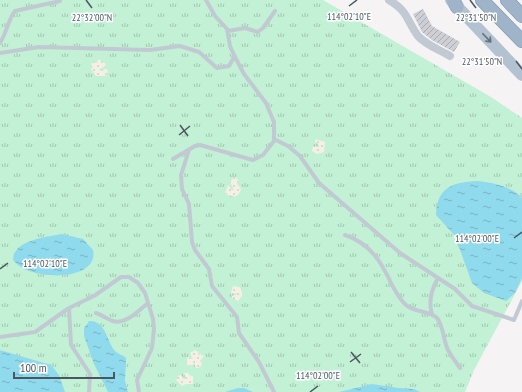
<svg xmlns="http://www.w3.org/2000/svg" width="522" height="392" viewBox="0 0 522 392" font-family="'PT Sans Narrow',sans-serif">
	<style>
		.grass { fill: url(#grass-tufts) }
		.sand { fill: url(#sand-dots) }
		.water { fill: url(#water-ripples) }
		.building { fill: url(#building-hatch) }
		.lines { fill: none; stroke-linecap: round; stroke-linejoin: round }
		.trunk-casing { stroke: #7690ad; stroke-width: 14 }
		.service { stroke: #c1cad2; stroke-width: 4 }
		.minor { stroke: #c1cad2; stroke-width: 8 }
		.primary { stroke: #b3c2d1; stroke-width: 12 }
		.trunk { stroke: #9fb4c9; stroke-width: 13 }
		.oneway { stroke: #64717d }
		.ticks { fill: none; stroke: #4a5661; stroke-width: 1.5 }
		.ticks-label { font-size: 10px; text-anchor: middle; fill: #4a5661; stroke: #fff; stroke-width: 3; stroke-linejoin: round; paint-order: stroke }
	</style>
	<defs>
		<pattern id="grass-tufts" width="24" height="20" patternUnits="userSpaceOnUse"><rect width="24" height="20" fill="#c3f1d5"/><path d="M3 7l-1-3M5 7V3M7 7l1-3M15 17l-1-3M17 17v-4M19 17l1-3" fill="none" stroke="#a0c6b0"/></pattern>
		<pattern id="sand-dots" width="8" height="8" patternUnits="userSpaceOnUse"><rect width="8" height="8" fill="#f5f0e5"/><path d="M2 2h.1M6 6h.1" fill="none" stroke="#d4d0c7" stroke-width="1.8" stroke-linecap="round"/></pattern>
		<pattern id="water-ripples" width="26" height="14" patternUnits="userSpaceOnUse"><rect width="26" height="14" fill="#90daee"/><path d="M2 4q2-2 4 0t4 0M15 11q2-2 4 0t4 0" fill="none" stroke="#78b4c4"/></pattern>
		<pattern id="building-hatch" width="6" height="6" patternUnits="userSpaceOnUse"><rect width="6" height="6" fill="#cdcfd5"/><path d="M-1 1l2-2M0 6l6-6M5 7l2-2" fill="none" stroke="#a8abb0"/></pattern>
	</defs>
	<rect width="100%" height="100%" fill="#f5f3f3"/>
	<path class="grass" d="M0,0H323L491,97L522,118V281L474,370L465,392H0Z"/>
	<path class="sand" d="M98,59L106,64L104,67L99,69L101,71L105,69L108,70L107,74L105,76H96L91,69L93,67L91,64L94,62L97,63Z
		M316,139L325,142L324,152L317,154L312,151L313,146L319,147L318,144L315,142Z
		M234,177L238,179L237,184L241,189L239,194L235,197L228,195L225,193L228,185L232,190H234L230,182Z
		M233,286L239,287L242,290V296L238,301L232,298V296L237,294L231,293Z
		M195,350L198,352V356L201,353L204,356L200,361L202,363L201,366L198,368H196L194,364L189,366L186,363L188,357L193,359L190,353Z
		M184,373H188L191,376H193V384H186L182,386L176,380L179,375L182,376L183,379H186Z"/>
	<path class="water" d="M478,181C494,183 511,186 522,198V278L515,293L506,301L484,293L472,283L455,236L436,215C437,186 454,182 478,181Z
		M62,234L83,239L93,250C100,282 29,282 13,260C13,240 46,237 62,234Z
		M89,321C106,320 107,342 115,351C118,354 123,355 126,358L125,381L128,392H108L94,364L84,336V328Z
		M0,350L51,365L59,375L65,392H0Z
		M372,384L399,388L414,389L420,392H339Z
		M238,388H244L253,392H225Z"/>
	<path class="building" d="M423,9L432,26L460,42L454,52L432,40L422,32L413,14Z"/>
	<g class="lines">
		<defs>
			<path id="trunk" d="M453,0L457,7
				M482,0L522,41
				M507,0L522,16"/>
		</defs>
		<use href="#trunk" class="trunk-casing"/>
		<path class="service" d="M228,31L245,28L258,32L263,28L275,11
			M0,43C7,32 8,20 15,11L60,1
			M0,53L39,47L150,50L180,46L199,52L217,68L229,66L234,57
			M274,139L288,146L300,156L319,183L400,253L455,289L472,306L514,320L522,301
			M189,150L181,175L182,189L189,204L192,242L195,250L209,269L212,286L237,317L239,333L259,362L274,392
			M173,159L195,146L200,145L253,160L263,155L274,141V122L266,103L244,74L234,55L230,46L227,29L215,16L206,0
			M345,235C370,243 382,263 392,285C396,292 400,300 406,305C415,313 429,310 437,318C444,327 443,340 448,350C451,356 456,362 460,368
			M69,308L71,345L90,374L89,392
			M96,313C102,315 107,319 113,321C126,325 139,310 148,303
			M432,314C428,301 431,290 438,278
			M0,337L35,332L69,308L94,296L121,277H129L138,283L145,293L153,319L154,329L152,348L137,380L139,392"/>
		<path class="minor" d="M389,0C409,12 406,20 418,36C426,45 440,50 450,56"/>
		<path class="primary" d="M451,0L522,75"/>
		<use href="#trunk" class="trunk"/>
	</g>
	<defs><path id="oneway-shaft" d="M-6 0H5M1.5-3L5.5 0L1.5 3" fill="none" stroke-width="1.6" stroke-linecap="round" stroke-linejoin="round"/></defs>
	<use class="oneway" href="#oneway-shaft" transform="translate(487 38) rotate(46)"/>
	<path class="ticks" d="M86,0L92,8M470,0L476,8M349,6L357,0M516,61L522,69M180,125L188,136M179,135L190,126M514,238L522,232M0,269L8,263M351,352L360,363M350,362L361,354M310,392L318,386"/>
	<g class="ticks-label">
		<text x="349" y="20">114°02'10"E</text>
		<text x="92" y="21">22°32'00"N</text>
		<text x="476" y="21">22°31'50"N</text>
		<text x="482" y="65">22°31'50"N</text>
		<text x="477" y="242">114°02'00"E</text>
		<text x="45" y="267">114°02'10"E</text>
		<text x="318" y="379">114°02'00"E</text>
	</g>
	<path d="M14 372v6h100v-6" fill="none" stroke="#4a5661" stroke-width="2"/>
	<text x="20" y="372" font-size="12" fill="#4a5661" stroke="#ffffff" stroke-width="3" paint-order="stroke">100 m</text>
</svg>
